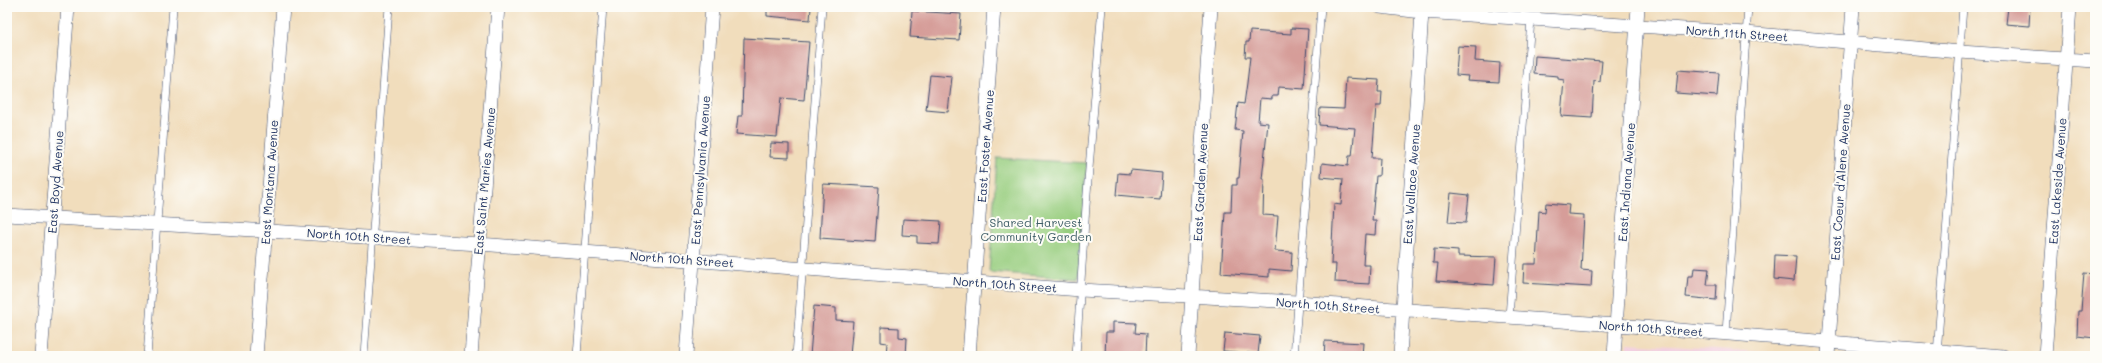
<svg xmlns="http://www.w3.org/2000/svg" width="2102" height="363" viewBox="0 0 2102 363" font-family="Mali,sans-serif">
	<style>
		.built { fill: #f2cfe0 }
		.green { fill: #98ce7f; stroke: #5a7e6e }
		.building { fill: #d69d99 }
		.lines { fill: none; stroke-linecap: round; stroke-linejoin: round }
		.lane-casing { stroke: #3b496c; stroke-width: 8 }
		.street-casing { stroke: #3b496c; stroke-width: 14 }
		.lane { stroke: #fff; stroke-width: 7 }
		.street { stroke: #fff; stroke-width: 13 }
		.labels { text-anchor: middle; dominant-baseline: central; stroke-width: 4; stroke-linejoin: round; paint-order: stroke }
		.street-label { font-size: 12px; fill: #1b2f5e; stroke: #fdfcf7 }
		.park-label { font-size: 12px; fill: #405f68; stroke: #fdfcf7 }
	</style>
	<rect width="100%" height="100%" fill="#fdfcf7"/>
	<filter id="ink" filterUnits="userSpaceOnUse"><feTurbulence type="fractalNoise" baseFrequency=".025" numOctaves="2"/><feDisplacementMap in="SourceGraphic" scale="8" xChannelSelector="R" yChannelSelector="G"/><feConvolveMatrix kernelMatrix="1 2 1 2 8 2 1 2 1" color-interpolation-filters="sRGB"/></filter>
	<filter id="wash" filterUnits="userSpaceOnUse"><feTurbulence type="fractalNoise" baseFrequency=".012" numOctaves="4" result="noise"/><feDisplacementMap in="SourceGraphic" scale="16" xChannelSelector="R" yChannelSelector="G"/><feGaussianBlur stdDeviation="0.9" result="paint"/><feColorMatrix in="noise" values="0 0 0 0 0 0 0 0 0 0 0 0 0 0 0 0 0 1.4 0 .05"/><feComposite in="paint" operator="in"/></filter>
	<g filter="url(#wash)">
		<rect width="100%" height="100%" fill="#f1ddbc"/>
		<path class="built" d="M1628,343L1817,356H1627Z"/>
		<path class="green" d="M997,158L1087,163L1078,279L989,272Z"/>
		<g id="blocks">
			<path class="building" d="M767,7H811L810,20L767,16Z
				M2008,7H2030L2029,26L2006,24Z
				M912,11L961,14L959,40L910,37Z
				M1291,28L1308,29L1304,89L1279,87L1278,96H1272V99L1260,98L1258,122L1268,123L1262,179H1264L1263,215L1278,216L1275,251L1292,252L1291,271L1269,269V277L1221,273L1225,212H1231L1232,185H1237V178H1239L1243,131L1235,130L1238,103L1244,104L1247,83L1250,57H1245L1246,42H1249L1250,31L1291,34Z
				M744,38L809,42L804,100L781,98L777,137L736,134L738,116H742Z
				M1458,46L1476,47L1475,61L1500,63L1499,82L1467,80L1468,76L1456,75Z
				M1535,56L1602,61L1600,82L1594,81L1592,118L1561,116L1564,80L1558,79V76L1534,74Z
				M1678,70L1719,73L1717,96L1676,93Z
				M930,75L952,77L948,112L926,110Z
				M1346,78L1379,80L1378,92H1382L1381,106H1376L1372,158H1380L1379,176H1376L1372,221H1376L1375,235L1365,234L1363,265H1370L1369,284L1335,282L1336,264H1331L1334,204L1341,205L1343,179L1321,177L1322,163L1348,166L1349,156H1352L1355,128L1319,125L1320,108L1344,109Z
				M771,143L789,144V158L770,157Z
				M1131,170L1162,173L1160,199L1116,195L1118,173L1130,174Z
				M823,184L879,187L875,242L820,238Z
				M1451,193L1469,195L1466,223L1448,222Z
				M1546,203L1569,205L1568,214L1584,215L1581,270L1592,271L1591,287L1523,283L1524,264H1536L1539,211L1545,212Z
				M903,219L941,221L939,244L917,243V236L902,235Z
				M1434,249L1458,251V256L1496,257L1494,285L1436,281L1438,263H1433Z
				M1775,255L1796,256L1794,281L1774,279Z
				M1694,268L1709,269L1707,285H1717L1716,300L1686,297L1688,276H1693Z
				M2084,273L2095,274V338L2077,336L2078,311H2081Z
				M814,306L836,308V320L853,321L850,356H810Z
				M1113,322L1136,323L1135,333L1146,334L1145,356H1105L1106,332H1113Z
				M881,327L899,328V337L907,338L906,356H886L887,343L881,342Z
				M1225,333L1260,336L1258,354L1223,351Z
				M1325,341L1363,343L1362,356H1324Z"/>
		</g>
	</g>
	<g filter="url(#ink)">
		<use href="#blocks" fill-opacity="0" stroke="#3b496c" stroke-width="1"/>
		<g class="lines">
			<defs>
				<path id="lane" d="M1509,317L1531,19
					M1726,333L1748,7
					M1937,354L1963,7
					M147,356L173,7
					M364,356L389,7
					M577,356L603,7
					M796,356L822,7
					M1076,356L1086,206L1102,7
					M1294,356L1321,7"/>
				<path id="street" d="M1380,7L1422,12L1746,33L1960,52L2095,61
					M7,215L479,244L1081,290L1297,302L1617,325L2003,356
					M41,356L68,7
					M256,356L283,7
					M471,356L498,7
					M686,356L712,7
					M969,356L994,7
					M1188,356L1211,7
					M1400,356L1422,12
					M1614,356L1638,7
					M1828,356L1853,7
					M2045,356L2070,7"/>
			</defs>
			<use href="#lane" class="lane-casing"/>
			<use href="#street" class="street-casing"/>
			<use href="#lane" class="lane"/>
			<use href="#street" class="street"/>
		</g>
	</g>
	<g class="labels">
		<g class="street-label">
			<text transform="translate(1737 33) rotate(4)">North 11th Street</text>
			<text transform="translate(985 146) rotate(-86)">East Foster Avenue</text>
			<text transform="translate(700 170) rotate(-86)">East Pennsylvania Avenue</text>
			<text transform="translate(484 181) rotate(-85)">East Saint Maries Avenue</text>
			<text transform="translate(2057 181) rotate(-86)">East Lakeside Avenue</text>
			<text transform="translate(55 182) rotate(-86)">East Boyd Avenue</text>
			<text transform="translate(269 182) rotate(-86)">East Montana Avenue</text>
			<text transform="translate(1200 182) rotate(-87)">East Garden Avenue</text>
			<text transform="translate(1626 182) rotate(-86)">East Indiana Avenue</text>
			<text transform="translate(1840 182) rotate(-86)">East Coeur d'Alene Avenue</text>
			<text transform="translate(1411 184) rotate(-86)">East Wallace Avenue</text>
			<text transform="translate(359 236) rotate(4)">North 10th Street</text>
			<text transform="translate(682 259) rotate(4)">North 10th Street</text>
			<text transform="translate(1005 284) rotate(4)">North 10th Street</text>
			<text transform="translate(1328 305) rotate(4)">North 10th Street</text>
			<text transform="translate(1651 328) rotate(4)">North 10th Street</text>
		</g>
		<g class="park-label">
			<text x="1036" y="222">Shared Harvest<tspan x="1036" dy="14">Community Garden</tspan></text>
		</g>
	</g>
	<rect width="2102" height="363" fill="none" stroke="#fdfcf7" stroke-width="24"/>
</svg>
